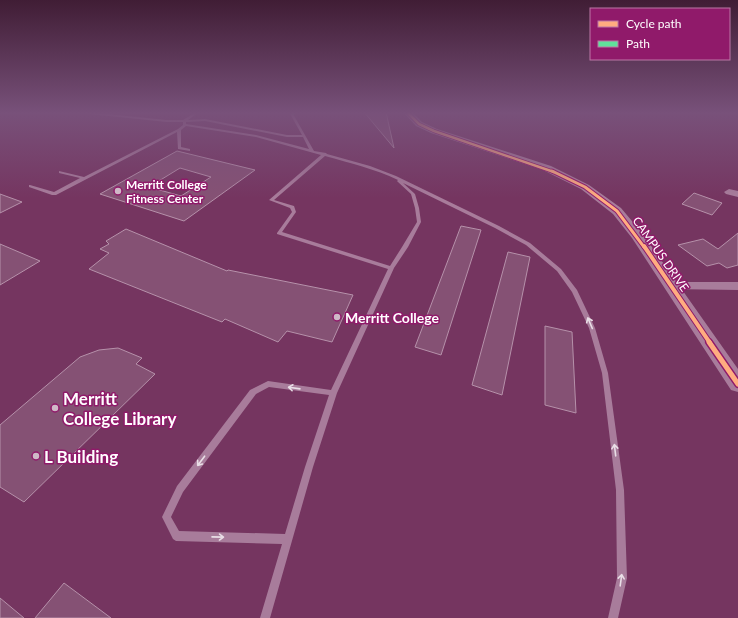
<svg xmlns="http://www.w3.org/2000/svg" width="738" height="618" viewBox="0 0 738 618" font-family="Lato,sans-serif">
	<style>
		.building { fill: #855174; stroke: #b691aa; fill-rule: evenodd }
		.lines { fill: none; stroke-linecap: round; stroke-linejoin: round }
		.service { fill: #a87c9b; fill-rule: evenodd }
		.minor { fill: #a87c9b; fill-rule: evenodd }
		.tertiary { fill: #a87c9b; fill-rule: evenodd }
		.quiet { stroke: #60e19b; stroke-width: 2; stroke-dasharray: 3.5 2; stroke-linecap: butt }
		.cycleway-far3-casing { stroke: #901a6a; stroke-width: 4 }
		.cycleway-far2-casing { stroke: #901a6a; stroke-width: 5 }
		.cycleway-far1-casing { stroke: #901a6a; stroke-width: 6 }
		.cycleway-casing { stroke: #901a6a; stroke-width: 8 }
		.cycleway-far3 { stroke: #ffac80; stroke-width: 2.5 }
		.cycleway-far2 { stroke: #ffac80; stroke-width: 3 }
		.cycleway-far1 { stroke: #ffac80; stroke-width: 4 }
		.cycleway { stroke: #ffac80; stroke-width: 5 }
		.oneway { stroke: #e9dee6 }
		.poi-dot { fill: #cfb8c7; stroke: #901a6a; stroke-width: 1.5 }
		.labels { text-anchor: middle; dominant-baseline: central; stroke-width: 3; stroke-linejoin: round; paint-order: stroke }
		.far-poi-label { font-size: 12px; font-weight: bold; fill: #fff; stroke: #901a6a; text-anchor: start }
		.far-street-label { font-size: 12px; fill: #fff; stroke: #901a6a }
		.poi-label { font-size: 14px; font-weight: bold; fill: #fff; stroke: #901a6a; text-anchor: start }
		.near-poi-label { font-size: 17px; font-weight: bold; fill: #fff; stroke: #901a6a; text-anchor: start }
	</style>
	<rect width="100%" height="100%" fill="#753560"/>
	<path class="building" d="M364,112H386L394,148Z
		M177,151L255,170L184,221L100,194ZM180,168L211,177L181,196L149,187Z
		M694,193L722,203L712,215L682,204Z
		M0,194L22,202L0,213Z
		M461,226L481,230L441,355L415,347Z
		M126,229L227,271L228,270L353,295L332,342L287,331L278,342L225,319L222,322L89,269L109,253L100,249L109,244L106,241Z
		M738,233V265L727,268L719,263L707,266L678,245L703,239L718,249Z
		M0,244L40,261L0,285Z
		M508,252L530,257L502,395L472,385Z
		M545,326L572,332L576,413L545,405Z
		M118,348L142,358L136,364L155,374L24,502L0,487V425L80,357L99,350Z
		M64,583L111,618H35Z
		M0,598L24,618H0Z"/>
	<g class="lines">
		<path class="service" d="M79,112H88L167,120H183L196,112H199L188,120L205,119L287,135H302L289,112H292L314,151L326,153L327,154L370,166L396,176L499,226L530,243L561,269L577,290L595,328L608,373L624,490L627,578L618,618H608L617,578L616,490L602,373L589,328L572,292L557,271L526,245L495,228L403,183L415,194L419,208L421,222L408,247L394,268L337,393L313,467L270,618H260L282,544L176,541L173,539L162,517L177,486L250,390L268,381L331,390L388,269L277,234V233L292,212L290,208L269,200L321,155L256,137L186,126L181,130V147L190,149V151L178,149L177,132L56,195H52L29,187V185H30L54,192L80,178L59,173V171L84,177L178,129L183,125V122H167L80,113ZM205,121L287,137H303L309,149L256,135L186,124V122ZM325,156C350,163 375,169 398,180L397,181L398,182L411,194L415,208L417,222L402,247L390,266L282,232L296,212L294,206L274,200ZM269,387L329,395L305,467L285,534L179,531L171,517L183,492L256,394Z"/>
		<path class="minor" d="M729,189L738,191V197L726,194L724,192Z
			M672,282H738V290L668,289L666,286L668,283Z"/>
		<path class="tertiary" d="M403,112H412L422,122L437,129L551,166L589,185L621,208L642,233L738,369V392L731,390L632,238L613,214L581,189L543,170L431,133L416,126Z"/>
		<path class="quiet" d="M292,114L298,112"/>
		<defs>
			<path id="cycleway-far3" d="M407,112L419,124L434,131L554,172"/>
			<path id="cycleway-far2" d="M552,171L585,187L617,211L644,247"/>
			<path id="cycleway-far1" d="M644,246L710,343"/>
			<path id="cycleway" d="M709,342L738,384"/>
		</defs>
		<use href="#cycleway-far3" class="cycleway-far3-casing"/>
		<use href="#cycleway-far2" class="cycleway-far2-casing"/>
		<use href="#cycleway-far1" class="cycleway-far1-casing"/>
		<use href="#cycleway" class="cycleway-casing"/>
		<use href="#cycleway-far3" class="cycleway-far3"/>
		<use href="#cycleway-far2" class="cycleway-far2"/>
		<use href="#cycleway-far1" class="cycleway-far1"/>
		<use href="#cycleway" class="cycleway"/>
	</g>
	<defs><path id="oneway-shaft" d="M-6 0H5M1.5-3L5.5 0L1.5 3" fill="none" stroke-width="1.6" stroke-linecap="round" stroke-linejoin="round"/></defs>
	<g class="oneway">
		<use href="#oneway-shaft" transform="translate(590 323) rotate(-113)"/>
		<use href="#oneway-shaft" transform="translate(294 388) rotate(-172)"/>
		<use href="#oneway-shaft" transform="translate(615 450) rotate(-97)"/>
		<use href="#oneway-shaft" transform="translate(201 461) rotate(127)"/>
		<use href="#oneway-shaft" transform="translate(218 537) rotate(1)"/>
		<use href="#oneway-shaft" transform="translate(621 580) rotate(-82)"/>
	</g>
	<linearGradient id="sky" x2="0" y2="1"><stop stop-color="#401d35"/><stop offset="0.57" stop-color="#78517a"/><stop offset="1" stop-color="#78517a" stop-opacity="0"/></linearGradient>
	<rect width="738" height="198" fill="url(#sky)"/>
	<g class="poi-dot">
		<circle cx="118" cy="191" r="4"/>
		<circle cx="337" cy="317" r="4"/>
		<circle cx="55" cy="408" r="4"/>
		<circle cx="36" cy="456" r="4"/>
	</g>
	<g class="labels">
		<g class="far-poi-label">
			<text x="126" y="184">Merritt College<tspan x="126" dy="14">Fitness Center</tspan></text>
		</g>
		<g class="far-street-label">
			<text transform="translate(661 254) rotate(55)">CAMPUS DRIVE</text>
		</g>
		<g class="poi-label">
			<text x="345" y="317">Merritt College</text>
		</g>
		<g class="near-poi-label">
			<text x="63" y="398">Merritt<tspan x="63" dy="20">College Library</tspan></text>
			<text x="44" y="456">L Building</text>
		</g>
	</g>
	<rect x="590" y="8" width="140" height="52" fill="#901a6a" stroke="#bc76a6"/>
	<rect x="598" y="21" width="20" height="6" fill="#ffac80" stroke="#bc76a6"/>
	<text x="626" y="28" font-size="12" fill="#ffffff">Cycle path</text>
	<rect x="598" y="41" width="20" height="6" fill="#60e19b" stroke="#bc76a6"/>
	<text x="626" y="48" font-size="12" fill="#ffffff">Path</text>
</svg>
